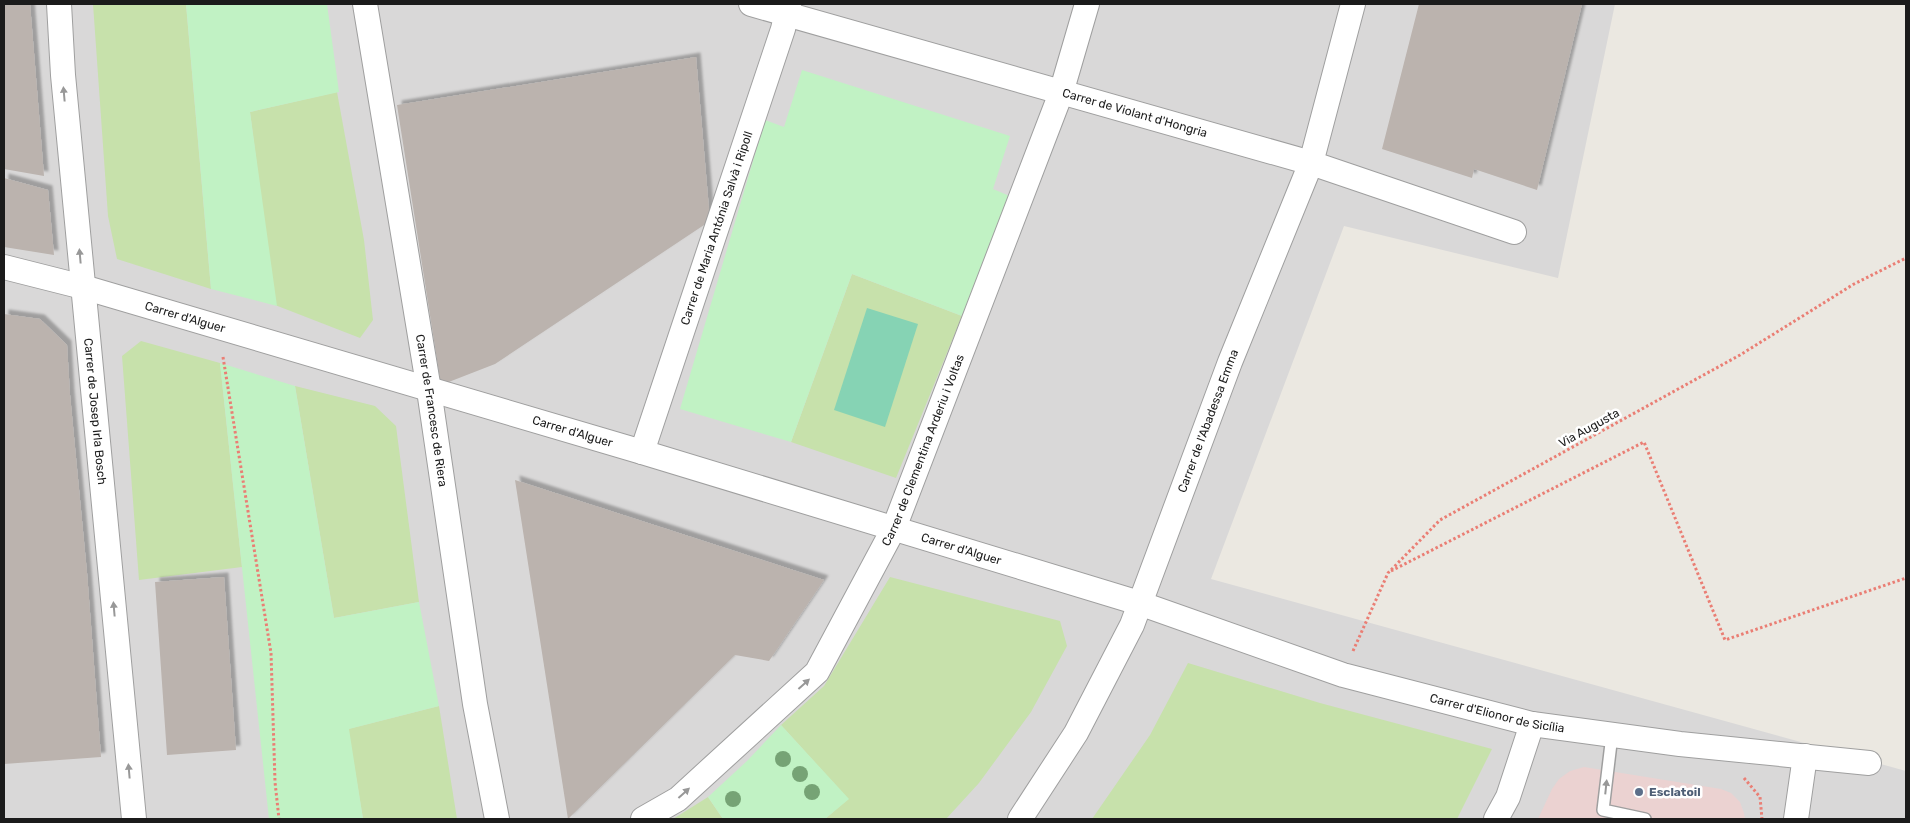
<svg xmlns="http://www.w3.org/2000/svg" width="1910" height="823" viewBox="0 0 1910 823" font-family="Rubik,sans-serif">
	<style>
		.residential { fill: #d9d8d8 }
		.commercial { fill: #ebd2d1 }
		.grass { fill: #c7e1ab }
		.park { fill: #c1f2c4 }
		.pitch { fill: #86d3b4 }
		.building { fill: #bbb3ae; filter: url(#shadow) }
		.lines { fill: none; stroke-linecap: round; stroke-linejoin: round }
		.service-casing { stroke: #9f9f9f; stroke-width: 14 }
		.minor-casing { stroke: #9f9f9f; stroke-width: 26 }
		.path { stroke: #ea7e74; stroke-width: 3; stroke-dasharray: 2.5 2.5; stroke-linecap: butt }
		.service { stroke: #fff; stroke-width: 11 }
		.minor { stroke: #fff; stroke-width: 24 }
		.tree { fill: #76a375 }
		.oneway { fill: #989898 }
		.service-dot { fill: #5c6f8a; stroke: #fff; stroke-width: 2 }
		.labels { text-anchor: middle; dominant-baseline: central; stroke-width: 5; stroke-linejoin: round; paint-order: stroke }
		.street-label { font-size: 12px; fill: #1b1b1b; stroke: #fff }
		.service-label { font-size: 12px; font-weight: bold; fill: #4e5e75; stroke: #fff; text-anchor: start }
	</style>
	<defs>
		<filter id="shadow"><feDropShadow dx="4.5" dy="-4.5" stdDeviation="1" flood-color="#0004"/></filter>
	</defs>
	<rect width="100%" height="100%" fill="#ebe8e1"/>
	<path class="residential" d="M4,4H1615L1558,278L1344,226L1211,579L1906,771V819H4Z"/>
	<path class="commercial" d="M1584,767L1721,789L1731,793L1740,802L1744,813L1745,819H1538L1552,789L1559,779L1570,771Z"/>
	<path class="grass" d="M93,4H186L211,289L117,259L108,216Z
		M337,92L364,240L373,320L360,338L275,305L250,112Z
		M852,274L962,316L896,478L791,442Z
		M141,341L220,363L242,567L139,580L122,356Z
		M295,386L375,406L396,426L419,602L334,618Z
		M890,577L1060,621L1067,646L1031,712L979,783L946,819H825L848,799L781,725L824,686Z
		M1188,663L1320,703L1492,749L1457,819H1092L1150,735Z
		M439,706L457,819H363L348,729Z
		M708,797L723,819H673Z"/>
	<path class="park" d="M186,4H327L339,92L250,112L277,306L211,289Z
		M802,70L1010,136L993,189L1012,197L962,316L852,274L791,442L680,409L765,120L784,127Z
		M220,363L295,386L334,618L419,602L439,706L349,729L363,819H269Z
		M781,725L849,799L825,819H723L708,797L747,761Z"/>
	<path class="pitch" d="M867,308L918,324L885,427L834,410Z"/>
	<path class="building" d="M4,4H30L44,176L4,169Z
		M1419,4H1582L1537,190L1474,169L1472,178L1382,149Z
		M696,57L710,221L495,364L441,385L397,105Z
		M4,178L48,190L54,255L4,247Z
		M4,314L40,319L67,345L70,395L87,573L101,757L4,764Z
		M515,480L824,580L769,661L735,655L568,819Z
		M224,577L236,750L167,755L155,582Z"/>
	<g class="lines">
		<defs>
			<path id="service" d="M1612,735L1603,810L1645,819"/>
			<g id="minor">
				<path id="s1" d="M59,4L63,75L134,819"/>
				<path id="s2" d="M365,4L429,390L475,704L497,819"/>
				<path id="s3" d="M751,4L1311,163L1514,232"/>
				<path id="s4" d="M4,267L83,287L642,452L1139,603L1343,675L1532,724L1680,744L1869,763"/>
				<path id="s5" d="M642,452L783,29L789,4"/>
				<path id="s6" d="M643,819L678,799L817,672L894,528L1061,93L1087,4"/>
				<path id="s7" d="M1020,819L1076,733L1132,625L1230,362L1311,163L1353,4"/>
				<path d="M1496,819L1508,797L1532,724"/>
				<path d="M1796,819L1805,756"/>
			</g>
		</defs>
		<use href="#service" class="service-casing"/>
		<use href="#minor" class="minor-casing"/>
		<path class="path" d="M223,357L271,653L275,782L279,819
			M1391,571L1644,442L1725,640L1906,578
			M1353,651L1388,573L1440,520L1740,355L1854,284L1906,258
			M1744,778L1760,797L1762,819"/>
		<use href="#service" class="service"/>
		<use href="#minor" class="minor"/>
	</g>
	<g class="tree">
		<circle cx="783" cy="759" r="8"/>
		<circle cx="800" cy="774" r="8"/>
		<circle cx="812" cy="792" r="8"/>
		<circle cx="733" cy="799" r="8"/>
	</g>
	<defs><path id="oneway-solid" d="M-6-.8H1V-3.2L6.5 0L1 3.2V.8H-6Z" transform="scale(1.25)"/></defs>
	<g class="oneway">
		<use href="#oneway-solid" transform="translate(64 94) rotate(-95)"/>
		<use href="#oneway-solid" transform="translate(80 256) rotate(-95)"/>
		<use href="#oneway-solid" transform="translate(114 609) rotate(-95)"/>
		<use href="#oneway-solid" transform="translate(804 684) rotate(-42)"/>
		<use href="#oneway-solid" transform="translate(129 771) rotate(-95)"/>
		<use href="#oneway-solid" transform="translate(1606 787) rotate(-84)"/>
		<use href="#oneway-solid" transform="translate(684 793) rotate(-42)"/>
	</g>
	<circle class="service-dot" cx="1639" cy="792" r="5"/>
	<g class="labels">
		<g class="street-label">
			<text stroke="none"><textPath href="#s3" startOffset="399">Carrer de Violant d'Hongria</textPath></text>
			<text stroke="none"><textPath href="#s5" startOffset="236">Carrer de Maria Antónia Salvà i Ripoll</textPath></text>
			<text stroke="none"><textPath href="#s4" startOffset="188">Carrer d'Alguer</textPath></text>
			<text stroke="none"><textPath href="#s2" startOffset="412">Carrer de Francesc de Riera</textPath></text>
			<text stroke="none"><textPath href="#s1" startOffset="409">Carrer de Josep Irla Bosch</textPath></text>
			<text stroke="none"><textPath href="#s7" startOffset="442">Carrer de l'Abadessa Emma</textPath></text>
			<text transform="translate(1589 428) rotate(-29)">Via Augusta</text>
			<text stroke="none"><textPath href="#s4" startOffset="592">Carrer d'Alguer</textPath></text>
			<text stroke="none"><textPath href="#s6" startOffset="475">Carrer de Clementina Arderiu i Voltas</textPath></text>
			<text stroke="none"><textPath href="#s4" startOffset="998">Carrer d'Alguer</textPath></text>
			<text stroke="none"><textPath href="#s4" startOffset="1559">Carrer d'Elionor de Sicília</textPath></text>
		</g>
		<g class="service-label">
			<text x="1649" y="792">Esclatoil</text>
		</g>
	</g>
	<rect width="1910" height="823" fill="none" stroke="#1b1b1b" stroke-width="10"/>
</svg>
